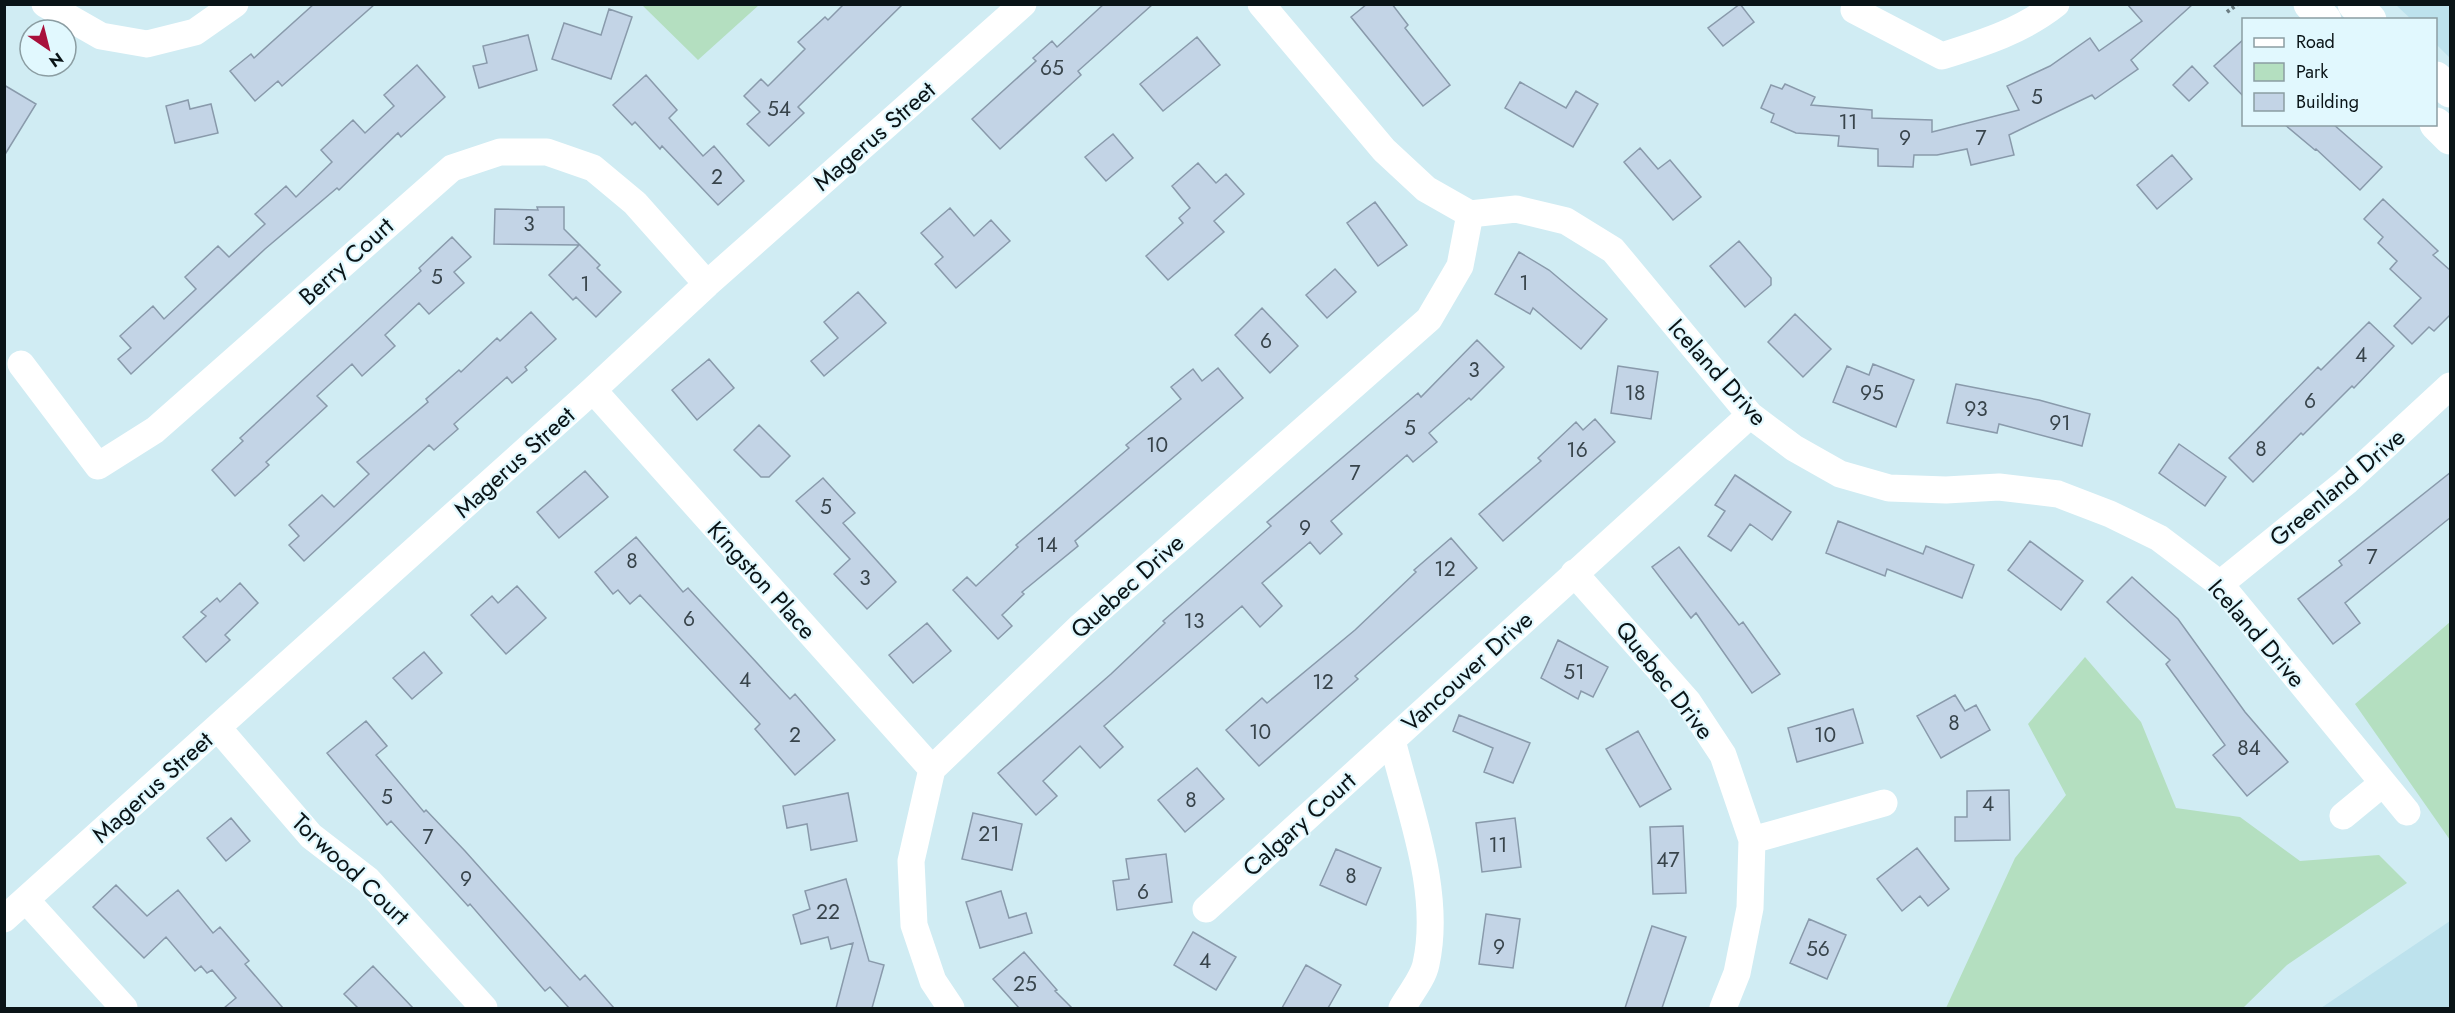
<svg xmlns="http://www.w3.org/2000/svg" width="2455" height="1013" viewBox="0 0 2455 1013" font-family="Jost,sans-serif">
	<style>
		.built { fill: #bde2ed }
		.green { fill: #b4dfc0 }
		.building { fill: #c3d4e6; stroke: #899aab; stroke-width: 1.5 }
		.lines { fill: none; stroke-linecap: round; stroke-linejoin: round }
		.path { stroke: #6b7d82; stroke-width: 4; stroke-dasharray: 3 3; stroke-linecap: butt }
		.minor { stroke: #fff; stroke-width: 27 }
		.tertiary { stroke: #fff; stroke-width: 33 }
		.labels { text-anchor: middle; dominant-baseline: central; stroke-width: 4.5; stroke-linejoin: round; paint-order: stroke }
		.number-label { font-size: 21px; fill: #38444b }
		.street-label { font-size: 24px; fill: #0a1417; stroke: #e1f8fe }
	</style>
	<rect width="100%" height="100%" fill="#d0ecf3"/>
	<path class="built" d="M2396,5H2450V58L2436,44V20L2411,19Z
		M2450,921V1008H2321Z"/>
	<path class="green" d="M642,5H759L698,60Z
		M2450,622V840L2355,704Z
		M2085,657L2141,722L2176,808L2240,817L2300,861L2379,855L2407,883L2287,965L2243,1008H1946L2015,858L2066,795L2028,724Z"/>
	<path class="building" d="M314,4H375L282,86L278,81L255,101L230,71L251,54L254,58Z
		M844,4H903L798,107L804,113L769,146L747,124L760,112L744,96L761,79L768,86L805,49L798,42L825,17L828,20Z
		M1104,4H1153L1078,71L1081,75L1000,149L972,119L1036,61L1033,58L1052,41L1057,47Z
		M1367,4H1392L1408,25L1405,28L1450,85L1423,106L1351,17Z
		M1740,4L1754,22L1723,46L1708,28Z
		M2127,4H2193L2131,60L2138,69L2095,99L2092,95L2009,135L2014,155L1971,165L1967,149L1937,155H1914L1913,167L1878,166V149L1838,146L1839,136L1796,133L1771,122L1774,114L1761,108L1771,85L1782,89L1785,84L1815,97L1811,105L1872,110V118L1932,120V132L2019,110L2007,86L2050,66L2090,38L2099,51L2142,21Z
		M609,9L632,17L611,79L552,59L564,23L601,35Z
		M528,35L537,70L479,88L473,66L487,63L483,46Z
		M1197,37L1220,65L1163,111L1140,84Z
		M2244,39V97L2214,66Z
		M417,65L445,97L401,137L398,133L339,190L337,188L265,249L131,374L118,359L131,348L120,336L153,306L164,319L196,289L185,277L218,246L229,257L265,224L255,214L286,186L296,197L332,162L321,150L353,120L365,133L394,106L384,95Z
		M2192,66L2208,83L2189,101L2173,85Z
		M646,75L677,110L669,118L703,156L714,146L744,181L718,205L662,146L660,149L635,122L632,125L613,105Z
		M1520,82L1566,108L1576,91L1598,104L1573,147L1505,108Z
		M4,85L36,104L4,156Z
		M188,100L190,109L211,104L218,133L175,143L166,106Z
		M2284,124H2333L2382,167L2360,190L2316,149L2315,150Z
		M1113,134L1133,158L1106,181L1085,157Z
		M1640,148L1658,169L1670,160L1701,197L1673,220L1624,162Z
		M2172,155L2192,179L2157,209L2137,185Z
		M1198,163L1216,183L1226,174L1244,194L1214,221L1224,232L1168,280L1146,256L1183,223L1179,218L1190,208L1172,186Z
		M2383,199L2438,251L2433,255L2451,271V314L2434,331L2429,327L2412,344L2394,326L2421,298L2390,269L2397,261L2378,243L2383,237L2364,219Z
		M1375,202L1407,245L1378,266L1347,223Z
		M537,207H564V229L600,265L597,268L621,292L596,317L576,297L573,300L549,275L579,245L494,244L495,209L538,210Z
		M950,208L974,236L991,220L1010,241L956,288L935,264L943,257L921,233Z
		M452,237L471,257L454,272L464,283L429,314L419,303L385,335L395,346L362,376L352,364L317,396L327,406L266,462L269,465L235,496L212,470L243,441L240,438L421,271L419,268Z
		M1739,241L1771,278V285L1745,307L1710,266Z
		M1519,252L1549,270L1607,319L1581,349L1533,308L1530,314L1495,294Z
		M1335,269L1356,292L1327,318L1306,295Z
		M858,292L886,323L824,376L811,361L838,338L824,322Z
		M1262,308L1298,346L1270,373L1235,335Z
		M531,312L556,339L525,367L527,370L512,383L507,377L454,424L458,429L434,450L429,445L304,561L289,545L299,536L289,525L322,495L334,507L369,474L357,462L428,402L426,399L459,370L461,372L497,338L500,341Z
		M1795,314L1831,349L1803,377L1768,342Z
		M2369,322L2394,346L2354,388L2352,386L2303,435L2301,433L2253,482L2229,458L2318,367L2321,370Z
		M1477,340L1504,367L1471,400L1469,398L1429,433L1437,442L1413,462L1407,455L1331,521L1342,534L1320,554L1310,542L1262,583L1282,606L1260,627L1242,606L1104,726L1123,747L1100,768L1080,746L1043,781L1057,796L1036,815L998,773L1111,674L1165,623L1163,621L1271,526L1267,522L1418,393L1421,397Z
		M709,359L734,388L697,420L672,390Z
		M1873,364L1914,380L1896,427L1833,402L1847,366L1869,375Z
		M1618,366L1658,372L1651,419L1611,413Z
		M1218,368L1243,398L1075,541L1078,546L1022,592L1024,594L1002,615L1012,626L998,639L953,590L967,577L976,586L1018,547L1016,545L1129,448L1126,445L1181,399L1171,387L1193,369L1202,381Z
		M1956,384L2039,400L2090,414L2082,446L1999,424L1997,433L1947,423Z
		M1595,419L1615,442L1503,541L1479,514L1541,461L1538,458L1576,422L1583,430Z
		M759,425L790,456L769,477H761L734,450Z
		M2179,444L2226,477L2205,506L2159,473Z
		M585,471L608,497L559,538L537,512Z
		M2451,472V517L2345,603L2360,623L2333,644L2298,599L2342,565L2339,561Z
		M1735,475L1791,512L1772,540L1750,524L1731,551L1708,536L1725,511L1715,505Z
		M823,478L855,513L843,523L896,582L867,609L834,574L850,559L796,501Z
		M1838,521L1923,554L1926,546L1974,565L1962,598L1887,569L1885,576L1826,553Z
		M636,537L683,592L688,588L790,699L795,694L835,740L795,775L755,729L760,724L640,595L630,604L618,590L613,594L595,572Z
		M1451,538L1477,568L1355,676L1358,679L1259,766L1226,730L1262,698L1267,703L1355,630L1416,572L1414,570Z
		M2030,541L2083,581L2061,610L2008,570Z
		M1679,547L1739,625L1743,622L1780,674L1752,693L1696,613L1691,618L1652,567Z
		M2132,577L2178,619L2245,712L2288,762L2247,796L2213,755L2225,745L2166,664L2170,660L2107,602Z
		M240,583L258,603L225,635L230,640L206,662L183,637L206,616L201,612L217,598L220,602Z
		M517,586L546,618L506,654L471,615L492,596L498,603Z
		M927,623L951,651L913,683L889,655Z
		M1558,640L1608,667L1593,697L1581,691L1578,699L1541,678Z
		M424,652L442,673L412,699L393,678Z
		M1955,695L1965,711L1976,705L1990,730L1941,758L1917,716Z
		M1853,709L1863,743L1797,762L1788,728Z
		M1459,715L1530,743L1513,783L1484,772L1493,748L1453,731Z
		M366,721L387,746L376,755L424,812L426,810L465,851L580,980L585,975L614,1008H569L550,987L545,991L470,904L468,906L391,821L387,825L327,753Z
		M1638,731L1671,789L1640,807L1606,749Z
		M1197,768L1224,799L1185,832L1158,800Z
		M2009,790L2010,840L1955,841V817H1967V791Z
		M848,793L857,841L811,850L807,824L787,828L783,806Z
		M973,813L1022,824L1012,870L962,859Z
		M231,818L250,841L226,861L207,838Z
		M1515,818L1521,867L1482,872L1476,823Z
		M1683,826L1686,893L1653,894L1650,827Z
		M1917,848L1949,889L1928,906L1920,896L1902,911L1877,879Z
		M1336,849L1381,868L1366,905L1320,885Z
		M1166,854L1172,902L1117,910L1113,881L1129,879L1126,859Z
		M846,879L869,961L884,965L872,1008H836L853,943L831,949L828,937L801,944L793,915L810,909L805,891Z
		M116,885L147,916L178,890L213,933L220,927L249,961L245,964L283,1008H224L236,998L212,970L207,973L201,966L195,971L166,937L144,958L93,907Z
		M1001,891L1009,918L1026,913L1032,933L980,948L966,902Z
		M1486,914L1520,919L1513,968L1479,964Z
		M1809,919L1846,935L1827,979L1790,963Z
		M1652,926L1686,937L1662,1008H1625Z
		M1193,932L1236,957L1216,990L1174,965Z
		M1024,952L1057,990L1055,991L1072,1008H1019L993,979Z
		M1306,965L1341,985L1328,1008H1282Z
		M373,966L413,1008H358L344,994Z"/>
	<g class="lines">
		<path class="path" d="M2227,12L2238,4"/>
		<path class="minor" d="M45,4L101,36L147,44L195,32L235,4
			M1261,4L1384,150L1426,189L1470,214L1516,209L1566,221L1613,250L1750,415L1794,448L1840,474L1889,488L1946,490L1999,487L2058,494L2110,514L2159,538L2220,584L2407,812
			M1854,10L1942,56C1983,43 2022,31 2056,4
			M21,364L98,466L155,430L452,168L500,152H547L593,168L635,203L707,284
			M593,390L932,769
			M1574,573L1688,702L1723,755L1752,840L1750,908L1737,973L1723,1008
			M2220,584L2346,482L2450,386
			M218,728L311,836L368,880L484,1008
			M2343,816L2383,783
			M1752,840L1884,803
			M26,900L124,1008
			M1206,909L1392,740
			M4,919L593,390L707,284L1023,4
			M951,1008L933,981L914,925L911,861L932,769L1081,626L1429,319L1460,266L1470,214
			M1402,1008C1409,995 1423,979 1426,964C1442,891 1409,810 1392,740L1750,415"/>
		<path class="tertiary" d="M2310,4L2325,20
			M2354,4L2370,20
			M2436,78L2450,91
			M2436,124L2450,138"/>
	</g>
	<g class="labels">
		<g class="number-label">
			<text x="1052" y="68">65</text>
			<text x="2037" y="97">5</text>
			<text x="779" y="109">54</text>
			<text x="1848" y="122">11</text>
			<text x="1905" y="138">9</text>
			<text x="1981" y="138">7</text>
			<text x="717" y="177">2</text>
			<text x="529" y="224">3</text>
			<text x="437" y="277">5</text>
			<text x="1524" y="283">1</text>
			<text x="585" y="284">1</text>
			<text x="1266" y="341">6</text>
			<text x="2361" y="355">4</text>
			<text x="1474" y="370">3</text>
			<text x="1635" y="393">18</text>
			<text x="1872" y="393">95</text>
			<text x="2310" y="401">6</text>
			<text x="1976" y="409">93</text>
			<text x="2060" y="423">91</text>
			<text x="1410" y="428">5</text>
			<text x="1157" y="445">10</text>
			<text x="2261" y="449">8</text>
			<text x="1577" y="450">16</text>
			<text x="1355" y="473">7</text>
			<text x="826" y="507">5</text>
			<text x="1305" y="528">9</text>
			<text x="1047" y="545">14</text>
			<text x="2372" y="557">7</text>
			<text x="632" y="561">8</text>
			<text x="1445" y="569">12</text>
			<text x="865" y="578">3</text>
			<text x="689" y="619">6</text>
			<text x="1194" y="621">13</text>
			<text x="1574" y="672">51</text>
			<text x="745" y="680">4</text>
			<text x="1323" y="682">12</text>
			<text x="1954" y="723">8</text>
			<text x="1260" y="732">10</text>
			<text x="795" y="735">2</text>
			<text x="1825" y="735">10</text>
			<text x="2249" y="748">84</text>
			<text x="387" y="797">5</text>
			<text x="1191" y="800">8</text>
			<text x="1988" y="804">4</text>
			<text x="989" y="834">21</text>
			<text x="428" y="837">7</text>
			<text x="1498" y="845">11</text>
			<text x="1668" y="860">47</text>
			<text x="1351" y="876">8</text>
			<text x="466" y="879">9</text>
			<text x="1143" y="892">6</text>
			<text x="828" y="912">22</text>
			<text x="1499" y="947">9</text>
			<text x="1818" y="949">56</text>
			<text x="1205" y="961">4</text>
			<text x="1025" y="984">25</text>
		</g>
		<g class="street-label">
			<text transform="translate(874 136) rotate(-41)">Magerus Street</text>
			<text transform="translate(346 261) rotate(-42)">Berry Court</text>
			<text transform="translate(1718 372) rotate(48)">Iceland Drive</text>
			<text transform="translate(514 462) rotate(-42)">Magerus Street</text>
			<text transform="translate(2337 487) rotate(-40)">Greenland Drive</text>
			<text transform="translate(762 580) rotate(48)">Kingston Place</text>
			<text transform="translate(1127 586) rotate(-42)">Quebec Drive</text>
			<text transform="translate(2257 633) rotate(49)">Iceland Drive</text>
			<text transform="translate(1467 671) rotate(-42)">Vancouver Drive</text>
			<text transform="translate(1665 680) rotate(52)">Quebec Drive</text>
			<text transform="translate(152 787) rotate(-42)">Magerus Street</text>
			<text transform="translate(1299 824) rotate(-42)">Calgary Court</text>
			<text transform="translate(351 869) rotate(43)">Torwood Court</text>
		</g>
	</g>
	<rect width="2455" height="1013" fill="none" stroke="#0a1417" stroke-width="12"/>
	<rect x="2242" y="18" width="195" height="108" fill="#e1f8fe" stroke="#8b9da2" stroke-width="1.5"/>
	<rect x="2254" y="38" width="30" height="9" fill="#ffffff" stroke="#8b9da2" stroke-width="1.5"/>
	<text x="2296" y="48" font-size="18" fill="#0a1417">Road</text>
	<rect x="2254" y="63" width="30" height="18" fill="#b4dfc0" stroke="#8b9da2" stroke-width="1.5"/>
	<text x="2296" y="78" font-size="18" fill="#0a1417">Park</text>
	<rect x="2254" y="93" width="30" height="18" fill="#c3d4e6" stroke="#8b9da2" stroke-width="1.5"/>
	<text x="2296" y="108" font-size="18" fill="#0a1417">Building</text>
	<g transform="translate(48 48) rotate(145)"><circle r="28" fill="#e1f8fe" stroke="#8b9da2" stroke-width="1.5"/>
	<path d="M0-4.5L10 22L0 15L-10 22Z" fill="#a8103b"/>
	<text y="-9" font-size="16" font-weight="bold" text-anchor="middle" fill="#0a1417">N</text>
	</g>
</svg>
